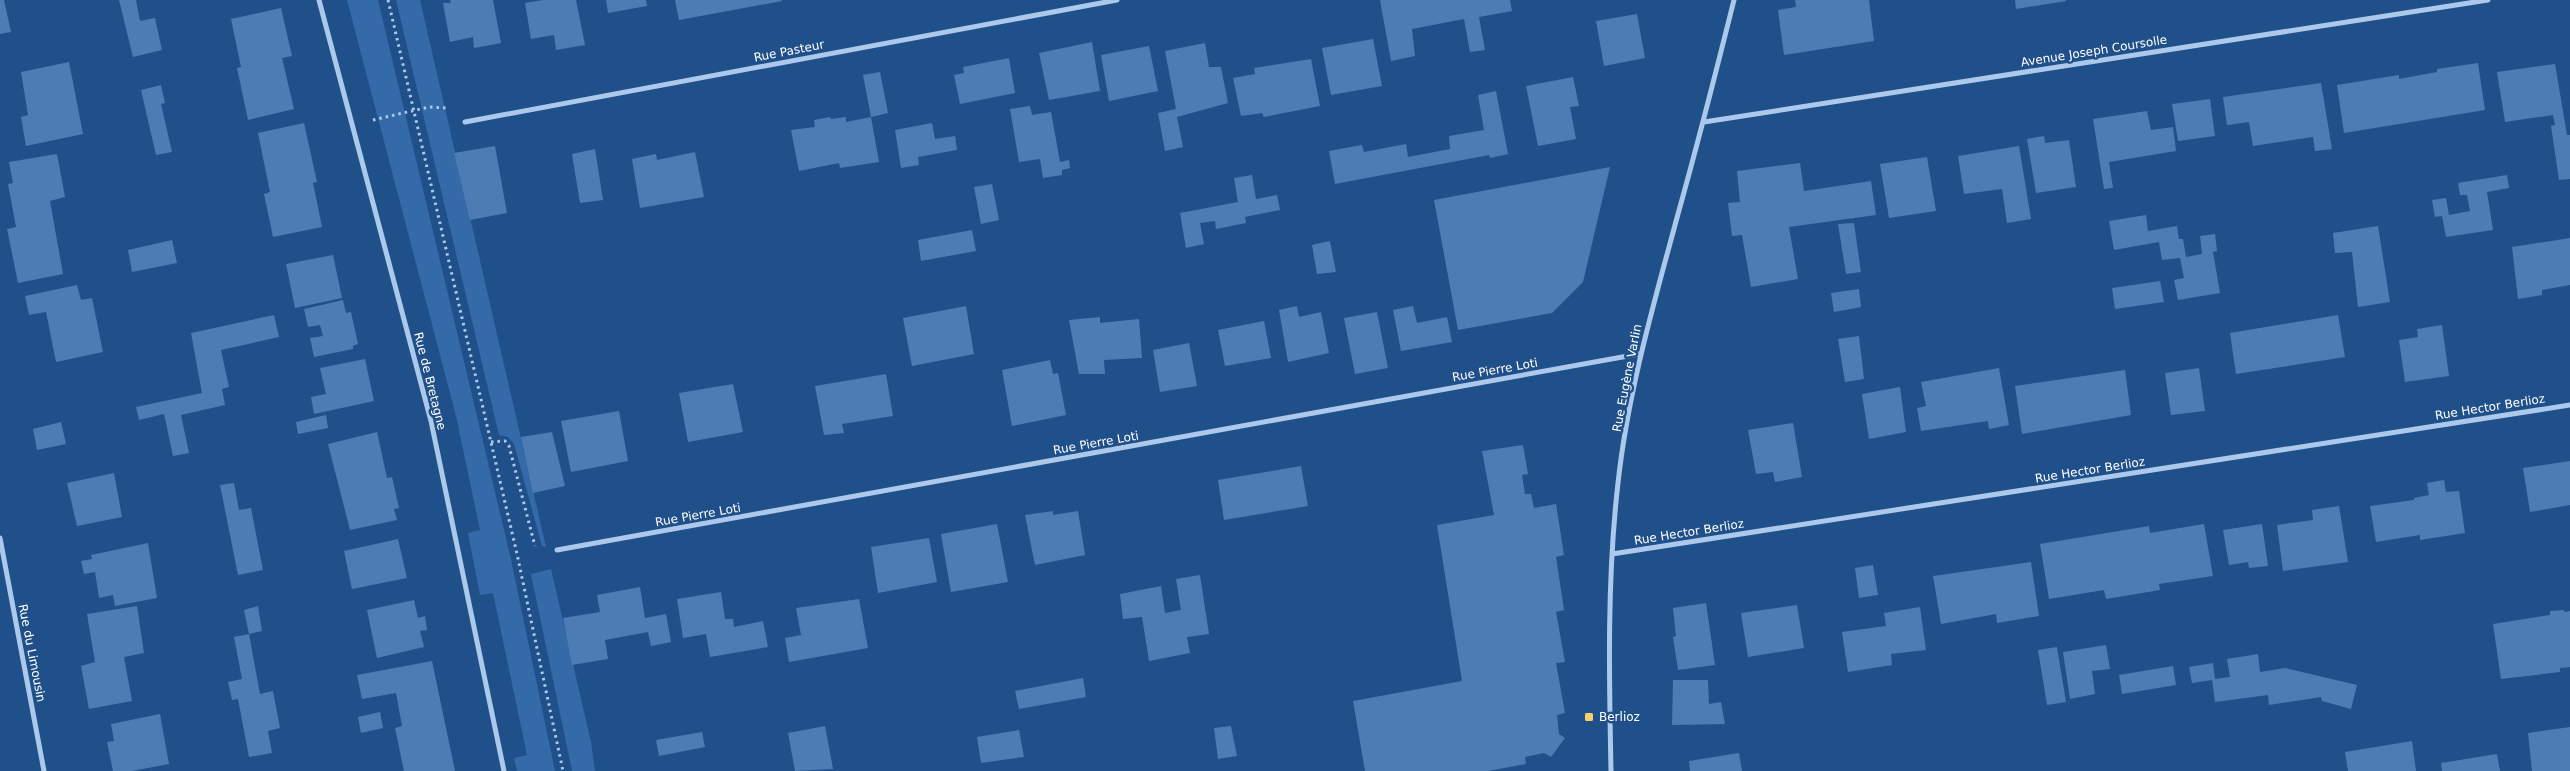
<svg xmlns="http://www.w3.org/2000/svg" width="2570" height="771" viewBox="0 0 2570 771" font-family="'DejaVu Sans',sans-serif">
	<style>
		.green { fill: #346aa8 }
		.building { fill: #4d7cb4 }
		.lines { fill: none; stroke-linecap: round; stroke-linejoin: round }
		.path { stroke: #acc9eb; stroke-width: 3; stroke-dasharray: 2.5 4; stroke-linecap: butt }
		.street { stroke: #acc9eb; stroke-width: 5 }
		.poi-dot { fill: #f9ce6d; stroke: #20508a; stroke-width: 2 }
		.labels { text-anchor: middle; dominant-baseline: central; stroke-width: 5; stroke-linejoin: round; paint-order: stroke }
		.street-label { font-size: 12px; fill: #fff; stroke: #20508a }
		.poi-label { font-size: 12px; fill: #fff; stroke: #20508a; text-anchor: start }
	</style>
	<rect width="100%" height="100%" fill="#20508a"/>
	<path class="green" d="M347,0H378L510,555L555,771H517L514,758L527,755L493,593L480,595L468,533L480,530L456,416Z
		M396,0H420L546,547L542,546L514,444L508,437L499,435Z
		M551,569L591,742L595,771H572L531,574Z"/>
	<path class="building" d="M0,0H4L11,32L0,34Z
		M119,0H136L140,21L155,18L162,50L133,57Z
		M450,0H493L501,43L474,48L473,37L450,42L443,3H451Z
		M543,0H576L585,45L556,50L554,35L531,39L525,3Z
		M606,0H646L647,6L608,13Z
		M675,0H782V1L679,20Z
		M1380,0H1510L1512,11L1479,17L1485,50L1470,52L1464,19L1412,29L1415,56L1391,61Z
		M1795,0H1869L1874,41L1784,55L1778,10L1796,7Z
		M2015,0H2066V1L2016,9Z
		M281,8L292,56L282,58L294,109L248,120L237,68L241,67L231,19Z
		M1637,14L1645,58L1604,66L1596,21Z
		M1373,39L1382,86L1331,95L1322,48Z
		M1092,42L1100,91L1049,100L1039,53Z
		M1205,43L1209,67H1221L1228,103L1177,117L1183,147L1165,151L1158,113L1176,109L1165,51Z
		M1149,46L1158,91L1109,101L1101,55Z
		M1009,58L1015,93L960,104L954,75L964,73L963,67Z
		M1311,59L1320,106L1264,117L1262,113L1241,116L1233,78L1255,74L1254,68Z
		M69,62L83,134L26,146L21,117L28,115L21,72Z
		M2478,63L2485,110L2344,133L2337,85L2399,75V79L2437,72V69Z
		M2555,64L2567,135H2570V179L2559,180L2551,126L2555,125L2553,115L2505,122L2497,72Z
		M880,72L888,113L871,117L863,75Z
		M1573,77L1579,106L1570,107L1576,139L1538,146L1526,86Z
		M2321,83L2332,149L2315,151L2313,137L2253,146L2249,122L2227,125L2223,97Z
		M161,85L165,103L161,104L172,152L156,155L141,90Z
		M1496,91L1508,154L1490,158L1489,155L1335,184L1329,151L1362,145L1364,152L1406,144L1408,157L1450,149L1449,136L1484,130L1478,95Z
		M2210,99L2215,136L2178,141L2172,104Z
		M1030,106L1032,115L1051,112L1060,162L1069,160L1070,168L1062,170V175L1043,178L1040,159L1019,162L1010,109Z
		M2147,111L2151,130L2173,127L2176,151L2109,162L2113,188L2104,189L2093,119Z
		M830,117L831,119L846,117V122L871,117L879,162L840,168L839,163L799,171L791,130L815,127L814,120Z
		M304,123L317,182L313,183L322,227L273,237L264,194L270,192L258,133Z
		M932,123L935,139L955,136L957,150L918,157L919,165L901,168L895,130Z
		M2044,136L2045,143L2069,140L2076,187L2036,193L2027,139Z
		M495,146L507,213L470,220L454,153Z
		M2019,146L2031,219L2007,223L2002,189L1964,194L1958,156Z
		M595,149L603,200L580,203L572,154Z
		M695,152L704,197L640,208L632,159L656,154L657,160Z
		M57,154L65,197L50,201L63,274L18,283L7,229L16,227L8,184L13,183L9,162Z
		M1927,157L1936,211L1889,218L1880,164Z
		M1800,163L1804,191L1871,181L1876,215L1789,227L1798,279L1751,287L1742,235L1732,236L1728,203L1740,202L1737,171Z
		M1610,167L1583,282L1552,313L1458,330L1434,200Z
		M1252,175L1256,199L1277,195L1280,210L1245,217L1246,223L1216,229L1215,221L1200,223L1204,244L1186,248L1180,213L1238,202L1234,178Z
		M2507,175L2509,188L2487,192L2493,230L2446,237L2442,216L2435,217L2432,200L2446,198L2449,215L2470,211L2467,195H2460L2458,183Z
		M992,184L999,220L981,224L974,187Z
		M2146,215L2148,231L2177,226L2179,239H2183L2186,257L2202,254L2200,236L2215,234L2217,251L2213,252L2220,293L2178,300L2174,280L2184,278L2180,258L2162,260L2159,242L2114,250L2109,221Z
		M1854,223L1861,272L1846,274L1838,224Z
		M2378,226L2390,302L2358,307L2352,252L2335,253L2333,233Z
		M972,230L976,251L921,261L918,240Z
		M2570,238V285L2542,290V295L2518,299L2512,247Z
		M172,240L177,263L132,272L128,250Z
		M1330,241L1336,272L1317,274L1312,245Z
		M333,255L342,298L295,308L286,264Z
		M2160,281L2164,302L2115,309L2112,288Z
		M77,285L81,300L92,298L103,352L56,362L46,312L29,315L25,296Z
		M1859,289L1861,307L1834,312L1831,293Z
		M343,300L346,313L351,312L358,344L353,346V349L314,357L310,338L323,336L320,325L308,327L304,309Z
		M966,306L974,354L912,366L903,318Z
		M1297,306L1299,317L1321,312L1329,353L1288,362L1279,310Z
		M1413,306L1417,323L1447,317L1452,342L1401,351L1393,310Z
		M1377,312L1388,368L1355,374L1344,318Z
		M274,315L279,337L221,350L229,387L222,389L225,405L181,415L189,453L173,456L164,414L139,420L136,407L202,393L191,333Z
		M2338,315L2345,357L2236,374L2230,333Z
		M1100,317V323L1139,319L1142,358L1104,360L1105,374H1079L1069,320Z
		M1264,321L1271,358L1225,366L1218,330Z
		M2442,325L2449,376L2405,382L2399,340L2418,337L2417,329Z
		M1859,336L1864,379L1845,382L1838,339Z
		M1189,343L1197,386L1160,392L1153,350Z
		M365,359L374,401L314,414L311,397L326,394L320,368Z
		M1050,360L1053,374L1058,373L1066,415L1012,426L1002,370Z
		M1999,368L2009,425L1989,429L1988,421L1921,431L1917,408L1926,406L1921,382Z
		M2199,368L2205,411L2171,415L2165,373Z
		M2125,370L2131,415L2022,434L2015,386Z
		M886,374L893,416L842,424L844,433L824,435L815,386Z
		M733,384L743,432L688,442L679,393Z
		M1900,387L1906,432L1869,439L1862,394Z
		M619,411L628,461L571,472L561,421Z
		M326,415L328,428L298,434L296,422Z
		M61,422L66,444L37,450L33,429Z
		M1793,423L1802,477L1775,482L1773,472L1756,474L1748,430Z
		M377,432L387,478L392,477L399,508L394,509L397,520L350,530L328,444Z
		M552,432L565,486L533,493L521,437Z
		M1523,445L1528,474L1522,475L1525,494H1531L1534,508L1556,504L1564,555L1556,557L1564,610L1556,612L1565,662L1556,663L1565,713L1557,715L1559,734L1565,738L1551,757L1544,753L1525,757L1526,764L1488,771H1365L1353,701L1462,681L1437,525L1494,515L1482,451Z
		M2570,461V505L2530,512L2523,468Z
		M1301,466L1308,506L1224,520L1218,480Z
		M114,473L122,517L77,526L67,483Z
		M2444,480L2446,492L2459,491L2465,533L2420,540V535L2376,542L2370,506L2414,500V498L2429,495L2427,483Z
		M234,483L239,510L251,508L263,570L238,575L220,485Z
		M2339,506L2348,562L2283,571L2277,525L2313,520L2312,510Z
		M1053,511V515L1078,511L1085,555L1035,565L1025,515Z
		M997,524L1008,582L951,592L941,534Z
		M2204,524L2213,576L2159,584L2160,590L2106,599L2104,590L2049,599L2040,544L2149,526L2150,533Z
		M2262,524L2268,566L2249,568L2248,562L2229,565L2223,530Z
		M929,538L937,582L878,593L871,547Z
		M398,539L407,578L352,589L344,551Z
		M148,543L157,598L115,606L113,595L99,598L95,572L84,574L81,561L92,559L91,555Z
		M2031,562L2039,616L1997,623L1996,614L1941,624L1933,576Z
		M1873,565L1878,595L1859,598L1855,568Z
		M1200,575L1209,634L1187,637L1190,653L1149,661L1142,617L1123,619L1120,594L1161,586L1165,613L1181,610L1176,579Z
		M640,587L645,618L666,614L671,642L651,646L648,632L605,640L608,659L572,665L563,618L600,612L597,595Z
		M721,592L725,619H733L734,627L763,621L768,647L710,657L706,634L683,638L677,599Z
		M859,599L868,648L789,662L785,638L801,635L796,608Z
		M414,600L418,618L425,616L427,630L420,631L424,647L377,658L367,610Z
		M1706,603L1715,665L1678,670L1673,637L1676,636L1673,608Z
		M1797,605L1804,648L1748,657L1741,613Z
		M137,606L144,653L124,657L132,701L89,709L81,666L95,662L87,614Z
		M258,606L262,631L249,634L260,694L273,691L280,728L268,731L272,753L249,757L238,699L232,700L228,682L242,679L234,637L249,634L244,610Z
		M1920,607L1926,650L1891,654L1892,665L1848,672L1842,632L1886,626L1884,613Z
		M2564,610V612L2570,611V667L2560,668V672L2501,679L2493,624L2550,615V611Z
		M2106,645L2110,669L2092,671L2095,694L2070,699L2063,652Z
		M2057,647L2066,702L2047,705L2038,650Z
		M2258,654L2260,672L2285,668L2357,685L2351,709L2322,701L2321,697L2269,705L2268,695L2215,702L2212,680L2192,683L2189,667L2213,663L2215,679L2230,677L2227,659Z
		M432,661L455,771H404L395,728L402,726L396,693L362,699L357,675Z
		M2173,666L2176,685L2122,694L2119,675Z
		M1083,678L1086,697L1019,709L1015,691Z
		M1673,680H1708L1709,704L1721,702L1725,724L1672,725Z
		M380,712L383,728L361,733L358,717Z
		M160,714L169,764L132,771H113L107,742L114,741L111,724Z
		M825,726L833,769L795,771L788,733Z
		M1231,726L1237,756L1218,759L1214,728Z
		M2570,727V771H2532L2528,733Z
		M1019,730L1024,757L981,763L977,737Z
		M702,732L705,747L659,756L656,740Z
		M2412,741L2416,771H2348L2345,752Z
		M1739,753L1742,771H1690L1689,761Z
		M2497,754L2500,771H2442L2441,763Z"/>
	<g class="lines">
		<path class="path" d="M388,0L517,554L563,771
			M373,120L429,107L447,108
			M491,442L505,441L509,446L535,546"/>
		<path class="street" d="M319,0L431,421L504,771
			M465,122L1117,0
			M1704,122L2488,0
			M0,538L44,771
			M557,550L1639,354
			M1612,554L2570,405
			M1611,771C1609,675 1607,578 1618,483C1628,391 1654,303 1678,214C1698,143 1716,72 1734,0"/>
	</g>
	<rect class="poi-dot" x="1584" y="712" width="10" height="10" rx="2.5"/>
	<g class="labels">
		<g class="street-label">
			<text transform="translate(789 51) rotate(-11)">Rue Pasteur</text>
			<text transform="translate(2094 51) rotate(-9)">Avenue Joseph Coursolle</text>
			<text transform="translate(1495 370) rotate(-10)">Rue Pierre Loti</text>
			<text transform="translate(1627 378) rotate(-79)">Rue Eugène Varlin</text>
			<text transform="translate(430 381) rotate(76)">Rue de Bretagne</text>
			<text transform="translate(2490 407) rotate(-9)">Rue Hector Berlioz</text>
			<text transform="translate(1096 443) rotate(-10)">Rue Pierre Loti</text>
			<text transform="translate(2090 470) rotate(-9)">Rue Hector Berlioz</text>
			<text transform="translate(698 515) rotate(-10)">Rue Pierre Loti</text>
			<text transform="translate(1689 532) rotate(-9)">Rue Hector Berlioz</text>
			<text transform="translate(32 653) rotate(79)">Rue du Limousin</text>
		</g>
		<g class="poi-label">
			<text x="1599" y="717">Berlioz</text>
		</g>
	</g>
</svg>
